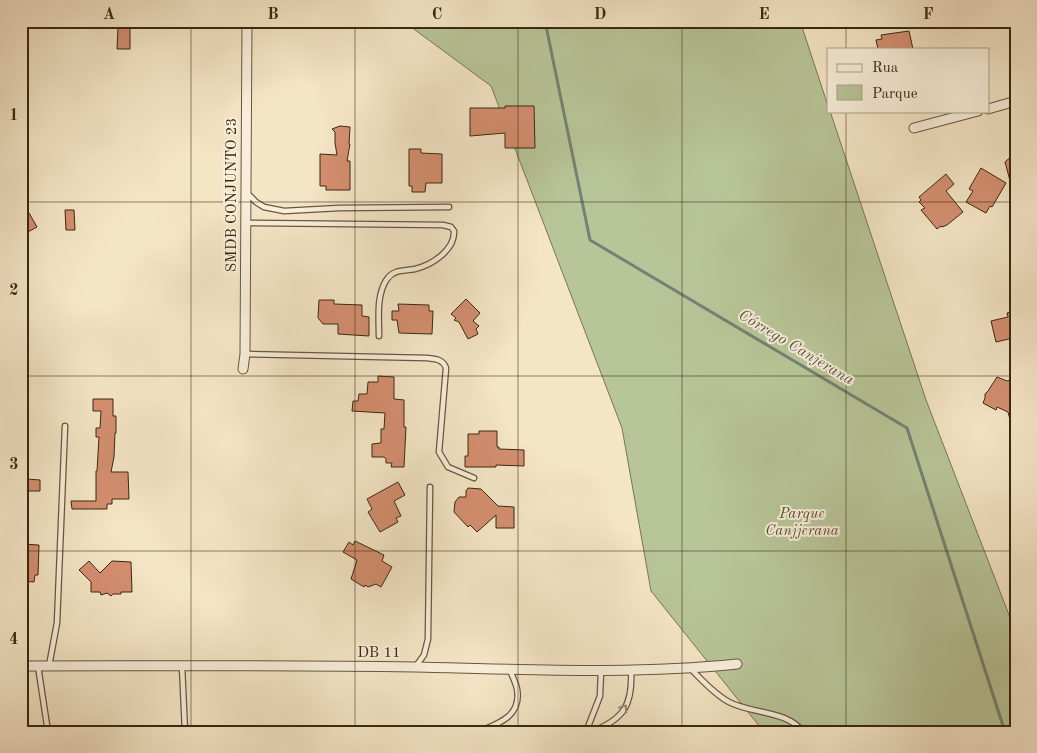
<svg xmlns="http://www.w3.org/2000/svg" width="1037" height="753" viewBox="0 0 1037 753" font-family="'Old Standard TT',serif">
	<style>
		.green { fill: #b8c598; stroke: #787654 }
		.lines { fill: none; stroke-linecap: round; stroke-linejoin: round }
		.stream { stroke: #748275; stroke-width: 3 }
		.building { fill: #d48f70; stroke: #392810 }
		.service-casing { stroke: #68573e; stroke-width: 7 }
		.minor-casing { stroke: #68573e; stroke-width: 11 }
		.service { stroke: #f8eeda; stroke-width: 4.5 }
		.minor { stroke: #f8eeda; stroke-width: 9 }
		.oneway { stroke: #988b75 }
		.grid { fill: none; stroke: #392810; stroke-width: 1; stroke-opacity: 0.55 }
		.labels { text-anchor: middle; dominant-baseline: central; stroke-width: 4; stroke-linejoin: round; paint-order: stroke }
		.street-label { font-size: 15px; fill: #392810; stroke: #f8eeda }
		.park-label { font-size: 15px; font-style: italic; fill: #594f32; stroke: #f8eeda }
		.water-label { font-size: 16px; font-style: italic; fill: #575543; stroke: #f8eeda }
		.neatline { fill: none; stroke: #392810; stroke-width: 2 }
		.grid-label { font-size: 16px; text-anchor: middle; font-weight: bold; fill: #392810 }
	</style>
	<rect width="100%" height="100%" fill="#f4e5c6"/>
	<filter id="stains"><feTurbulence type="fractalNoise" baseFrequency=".004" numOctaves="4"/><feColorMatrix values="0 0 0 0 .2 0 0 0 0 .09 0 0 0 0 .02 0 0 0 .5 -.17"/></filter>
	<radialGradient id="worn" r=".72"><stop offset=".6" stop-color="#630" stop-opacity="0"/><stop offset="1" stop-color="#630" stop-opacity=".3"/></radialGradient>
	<path class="green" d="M403,21H800L828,106V111H830L926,400L1016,633V732H764L651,591L622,428L491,86Z"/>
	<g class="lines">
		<path class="stream" d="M545,21L590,240L907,428L1005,732"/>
	</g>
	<path class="building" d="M118,27L130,28V49H117Z
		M909,31L913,49H878L876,40L882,39L881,35Z
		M505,106H534L535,148H505V133L470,136V108H505Z
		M340,126L350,127L349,144H350L347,161H350V190H326V186H320V154L337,155L335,143V132L332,129Z
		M409,149H421V153L442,154V183H426L425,192H412V186H409Z
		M1016,152V192H1013L1005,162Z
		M981,168L1006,183L992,207L990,206L986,213L966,202L973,191L969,189Z
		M946,174L954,184L946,191L963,212L947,225L942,227L941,226L937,229L921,210L925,208L919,202L921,200L919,197Z
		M65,210H74L75,230H66Z
		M29,213L37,227L24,234L21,229V218Z
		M466,299L480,313L473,321L479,326L476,329L478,334L468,339L459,322L454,320L456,318L451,314Z
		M319,300H334V304L362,305V316L369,317V336L338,334V324H323L318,318Z
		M398,304L429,305V311H433L432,334L399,333L397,320H392V311H399Z
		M1016,310V343L1009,339L996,342L991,321L1008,317L1007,313Z
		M378,376L394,377V399L404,400V427H406L404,467H391L392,463H386V459L384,457H372V444L381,443V429H384L385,413L352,411L353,401H358L359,394H367L368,382H378Z
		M997,377L1007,381L1016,378V431H1013L1008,412L997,407L996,410L983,403L985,398V394L988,391Z
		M93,399H113V416H116V433H115L114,457L111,472H128L129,499H112V504H107V509H72L71,501H96V471H97L99,437H96V428H100L101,411H93Z
		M479,431H497V447H499V449L524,450V466L496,465V467H465V456H468V434H479Z
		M27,479L40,480V491H27Z
		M398,482L405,495L394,501L401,516L396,518L398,522L380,532L368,512L372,509L367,499Z
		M468,488L481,489L498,506L514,507V528H496V515L477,532L470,525L468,527L454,512L455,502L459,497H466V491Z
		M355,541L384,555L382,561L392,567L381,587L376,584L368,587L365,585L364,587L351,579L357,560L343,552L349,542L353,545Z
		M21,544L39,545L38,575H35L34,582L21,581Z
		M89,561L100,573L112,561L131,562L132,592H121V594H113L111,596L107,593L101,595L100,592H91V582L79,570Z"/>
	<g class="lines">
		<defs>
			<path id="service" d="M247,193L256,202L264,207L284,211L339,208L449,207
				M245,223L443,225L451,227L454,231C455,250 432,265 415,269C405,271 394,269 387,279C376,295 379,318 379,336
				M245,354L427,358C435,359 443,359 446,368L439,452L448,467L474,478
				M1016,490L1014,496L1016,504
				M38,666L48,732
				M49,666L57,623L65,426
				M182,666L185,732
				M416,666L424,655L428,639L430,487
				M691,669C702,680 714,694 729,702C751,714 787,710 803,732
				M478,732C497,724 522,717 517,689C516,683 512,676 510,670
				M586,732L600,696L601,671
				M591,732C625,719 633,704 631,669"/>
			<path id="minor" d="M988,109L1016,101
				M914,128L978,111
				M243,369L245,354L247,21
				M21,666C153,666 284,665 415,667C522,669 630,675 737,664"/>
		</defs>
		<use href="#service" class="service-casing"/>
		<use href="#minor" class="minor-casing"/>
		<use href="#service" class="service"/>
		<use href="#minor" class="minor"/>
	</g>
	<defs><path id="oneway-chevron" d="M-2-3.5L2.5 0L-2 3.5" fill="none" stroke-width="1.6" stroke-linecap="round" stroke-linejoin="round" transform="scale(1.25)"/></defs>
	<use class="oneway" href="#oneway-chevron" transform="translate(624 708) rotate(-56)"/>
	<path class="grid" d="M191,21V732M355,21V732M518,21V732M682,21V732M846,21V49M846,111V732M21,202H1016M21,376H1016M21,551H1016"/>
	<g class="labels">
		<g class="street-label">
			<text transform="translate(232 195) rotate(-90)">SMDB CONJUNTO 23</text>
			<text x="379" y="653">DB 11</text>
		</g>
		<g class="park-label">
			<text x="802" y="514">Parque<tspan x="802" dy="17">Canjjerana</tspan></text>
		</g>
		<g class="water-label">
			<text transform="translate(796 348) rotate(31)">Córrego Canjerana</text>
		</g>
	</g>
	<rect width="1037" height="753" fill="none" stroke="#f4e5c6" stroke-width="55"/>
	<rect x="827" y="48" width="162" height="65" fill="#f8eeda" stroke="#ac9f89"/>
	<rect x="837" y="64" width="25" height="8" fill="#f8eeda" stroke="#ac9f89"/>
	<text x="872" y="72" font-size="15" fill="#392810">Rua</text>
	<rect x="837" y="85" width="25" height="15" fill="#b8c598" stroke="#ac9f89"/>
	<text x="872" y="98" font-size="15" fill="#392810">Parque</text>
	<rect x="28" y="28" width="982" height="698" class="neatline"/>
	<g class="grid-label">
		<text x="109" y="19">A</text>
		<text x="273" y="19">B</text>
		<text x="437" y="19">C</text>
		<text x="600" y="19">D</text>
		<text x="764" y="19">E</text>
		<text x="928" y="19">F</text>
		<text x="14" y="120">1</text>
		<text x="14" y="295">2</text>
		<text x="14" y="469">3</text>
		<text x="14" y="644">4</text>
	</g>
	<rect width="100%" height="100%" filter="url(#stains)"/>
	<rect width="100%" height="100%" fill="url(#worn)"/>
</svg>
